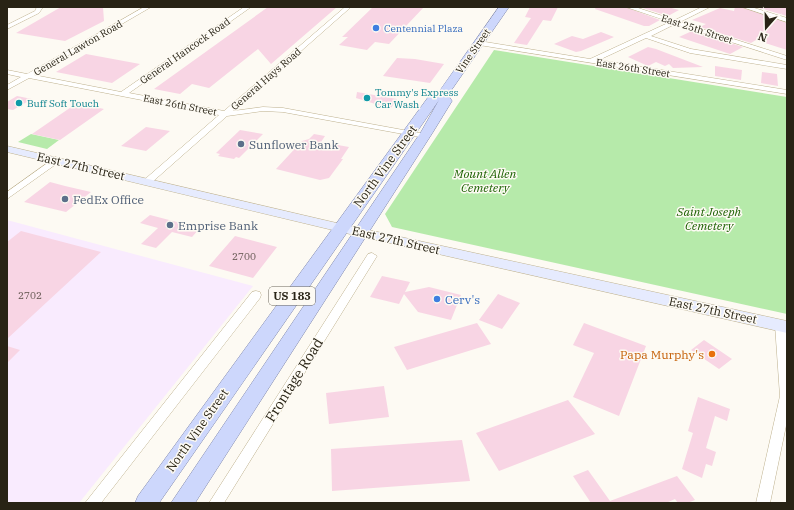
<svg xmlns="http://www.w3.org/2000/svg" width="794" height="510" viewBox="0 0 794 510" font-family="'IBM Plex Serif',serif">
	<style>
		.commercial { fill: #f9ebfe }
		.green { fill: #b6eaaa }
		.building { fill: #f8d5e4 }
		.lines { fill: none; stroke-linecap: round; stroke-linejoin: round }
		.minor-casing { stroke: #beb18e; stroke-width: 1 }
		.secondary-casing { stroke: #beb18e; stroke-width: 1 }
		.primary-casing { stroke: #7e86aa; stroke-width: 1 }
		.minor { fill: #fff; fill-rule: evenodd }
		.secondary { fill: #e6ebfe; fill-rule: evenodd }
		.primary { fill: #cdd7fc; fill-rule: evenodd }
		.shop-dot { fill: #3f7fe0; stroke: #fdfaf3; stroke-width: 1.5 }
		.culture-dot { fill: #0f9aa8; stroke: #fdfaf3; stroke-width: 1.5 }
		.service-dot { fill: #5c6f8a; stroke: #fdfaf3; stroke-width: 1.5 }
		.food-dot { fill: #e8710a; stroke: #fdfaf3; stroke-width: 1.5 }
		.labels { text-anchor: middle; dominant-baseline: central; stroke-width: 3; stroke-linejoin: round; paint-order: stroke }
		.far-shop-label { font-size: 10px; fill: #366cbe; stroke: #fdfaf3; text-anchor: start }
		.far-street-label { font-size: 10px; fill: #282315; stroke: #fdfaf3 }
		.far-culture-label { font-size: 10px; fill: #0d838f; stroke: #fdfaf3; text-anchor: start }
		.number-label { font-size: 10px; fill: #5c5049 }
		.shield { fill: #fdfaf3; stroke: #686458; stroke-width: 1 }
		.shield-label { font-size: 11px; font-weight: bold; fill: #282315 }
		.service-label { font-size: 12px; fill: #4e5e75; stroke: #fdfaf3; text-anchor: start }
		.street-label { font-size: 12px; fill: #282315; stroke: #fdfaf3 }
		.park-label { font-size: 12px; font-style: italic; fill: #1b6001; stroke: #fdfaf3 }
		.shop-label { font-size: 12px; fill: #366cbe; stroke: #fdfaf3; text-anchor: start }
		.food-label { font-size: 12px; fill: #c56008; stroke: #fdfaf3; text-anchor: end }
		.near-street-label { font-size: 14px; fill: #282315; stroke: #fdfaf3 }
	</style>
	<rect width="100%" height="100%" fill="#fdfaf3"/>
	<path class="commercial" d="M7,220L253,286L79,503H7Z"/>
	<path class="green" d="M494,50L787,97V314L392,227L385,214Z
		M31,134L59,140L47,149L18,142Z"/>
	<path class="building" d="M61,7H103L104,21L65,41L16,33Z
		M268,7H337L271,64L258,49L209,88L192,84L180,94L154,89Z
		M373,7H424L389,44L375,42L367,50L339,45L348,37H342Z
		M530,7H558L551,21L543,20L527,45L514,43L531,18L525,17Z
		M596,7H625L660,20L649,26H644L595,9Z
		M640,7H668L679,10L668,16Z
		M735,7H741L787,23V50L756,40L751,43L700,27L706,24L692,20L720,8L734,11Z
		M756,7H787V16Z
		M692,31L743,47L730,54L679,37Z
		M601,32L614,37L581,51L576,52L554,44L572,36L583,39Z
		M648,47L656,49L703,67L673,68L669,64L665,66L656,62L648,66L628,57Z
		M86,54L140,64L112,83L56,72Z
		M397,58L415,59L444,64L430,83L383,76Z
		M715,66L742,70L741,80L715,76Z
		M762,72L777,74L778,86L761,83Z
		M357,92L397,99L391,108L385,107L356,98Z
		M17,96L32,99L13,110L7,109V102Z
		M77,103L104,109L60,140L32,134Z
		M146,127L170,131L146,151L121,146Z
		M240,130L263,134L239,158L236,157L234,159L218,156L220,154L216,153Z
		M314,134L325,136L321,142L349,147L341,159H343L329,178L320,180L276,169L302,141L309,139Z
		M50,182L65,186L91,192L66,212L24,202Z
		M150,215L200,228L192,237L172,232L156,248L141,244L158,228L140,223Z
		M21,231L101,252L7,339V242Z
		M235,236L277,247L253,278L209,266Z
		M382,276L410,282L405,292L429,287L461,295L451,320L418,312L404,294L399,304L370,297Z
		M498,294L520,303L502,329L479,320Z
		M477,323L491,344L407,370L394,347Z
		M584,323L646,346L619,416L573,397L594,353L573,345Z
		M704,340L732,359L719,369L691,350Z
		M7,346L20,350L7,363Z
		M384,386L389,417L329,424L326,393Z
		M698,397L730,409L727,421L715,416L706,448L716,452L712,466L706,464L702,478L682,469L693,433L688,431Z
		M568,400L595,434L499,471L476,433Z
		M462,440L470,481L332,491L331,449Z
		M588,470L610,501L677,476L695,500L687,503H678L675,499L666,503H591L573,476Z"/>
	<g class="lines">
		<defs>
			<path id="minor" d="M37,7H43L39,13L7,29V25L35,11Z
				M144,7H151L34,75L121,92L244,7H251L129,93L224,111L345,7H351L233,111L263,107L283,108L425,134L429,136L425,138L283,112L263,111L227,116L150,184H144L143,182L144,180L219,115L29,78L7,90V85L21,77L7,74V70L27,74Z
				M626,7H635L675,20L702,7H710L680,22L787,56V60L675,24L651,36L691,49L787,65V69L690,53L646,38L599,60L787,90V94L479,45L476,43L479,41L590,59L670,22Z
				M742,7H751L787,18V22Z
				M56,157L60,160L59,162L7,199V192Z
				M372,253L377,256L224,503H209L368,254Z
				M256,291L260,292L261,295L260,298L101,503H85L252,292Z
				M781,321L785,322L787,330V421L770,503H756L780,396L775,325L777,322Z"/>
			<path id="secondary" d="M7,146L341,224L787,321V333L341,232L7,152Z"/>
			<path id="primary" d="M499,7H509L448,95L452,101L433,132L195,503H171L421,132L439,100L159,503H135L138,496L429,96L438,93Z"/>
		</defs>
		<use href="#minor" class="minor-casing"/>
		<use href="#secondary" class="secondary-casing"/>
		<use href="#primary" class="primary-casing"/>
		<use href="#minor" class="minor"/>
		<use href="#secondary" class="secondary"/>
		<use href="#primary" class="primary"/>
	</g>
	<g class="shop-dot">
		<circle cx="376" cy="28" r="4"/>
		<circle cx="437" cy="299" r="4"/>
	</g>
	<g class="culture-dot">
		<circle cx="367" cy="98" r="4"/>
		<circle cx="19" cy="103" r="4"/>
	</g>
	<g class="service-dot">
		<circle cx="241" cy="144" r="4"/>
		<circle cx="65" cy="199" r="4"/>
		<circle cx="170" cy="225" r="4"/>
	</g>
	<circle class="food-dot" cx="712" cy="354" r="4"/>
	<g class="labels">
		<g class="far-shop-label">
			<text x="384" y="28">Centennial Plaza</text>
		</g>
		<g class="far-street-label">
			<text transform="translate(697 29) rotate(18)">East 25th Street</text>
			<text transform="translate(78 48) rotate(-30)">General Lawton Road</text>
			<text transform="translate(185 51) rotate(-35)">General Hancock Road</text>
			<text transform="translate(473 51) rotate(-55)">Vine Street</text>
			<text transform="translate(633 68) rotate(9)">East 26th Street</text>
			<text transform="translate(266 79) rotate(-41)">General Hays Road</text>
			<text transform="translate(180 105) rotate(11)">East 26th Street</text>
		</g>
		<g class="far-culture-label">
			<text x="375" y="92">Tommy's Express<tspan x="375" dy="12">Car Wash</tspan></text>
			<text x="27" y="103">Buff Soft Touch</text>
		</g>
		<g class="number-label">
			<text x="244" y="256">2700</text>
			<text x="30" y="295">2702</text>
		</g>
		<rect class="shield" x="269" y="287" width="46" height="18" rx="3"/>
		<g class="shield-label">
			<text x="292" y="296">US 183</text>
		</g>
		<g class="service-label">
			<text x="249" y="144">Sunflower Bank</text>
			<text x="73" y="199">FedEx Office</text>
			<text x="178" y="225">Emprise Bank</text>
		</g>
		<g class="street-label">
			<text transform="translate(81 166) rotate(13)">East 27th Street</text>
			<text transform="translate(385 166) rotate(-54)">North Vine Street</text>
			<text transform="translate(396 240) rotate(13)">East 27th Street</text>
			<text transform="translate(713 310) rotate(12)">East 27th Street</text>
			<text transform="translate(197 430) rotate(-55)">North Vine Street</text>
		</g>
		<g class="park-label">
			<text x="485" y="173">Mount Allen<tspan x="485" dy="14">Cemetery</tspan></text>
			<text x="709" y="211">Saint Joseph<tspan x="709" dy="14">Cemetery</tspan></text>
		</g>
		<g class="shop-label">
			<text x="445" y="299">Cerv's</text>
		</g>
		<g class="food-label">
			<text x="704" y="354">Papa Murphy's</text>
		</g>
		<g class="near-street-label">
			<text transform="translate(294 380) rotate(-58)">Frontage Road</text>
		</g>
	</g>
	<rect width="794" height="510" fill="none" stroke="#282315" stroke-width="16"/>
	<g transform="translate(766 28) rotate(200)" stroke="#fdfaf3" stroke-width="3" paint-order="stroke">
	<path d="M0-3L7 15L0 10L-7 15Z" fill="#282315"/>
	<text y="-6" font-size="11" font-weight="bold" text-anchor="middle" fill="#282315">N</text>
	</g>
</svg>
